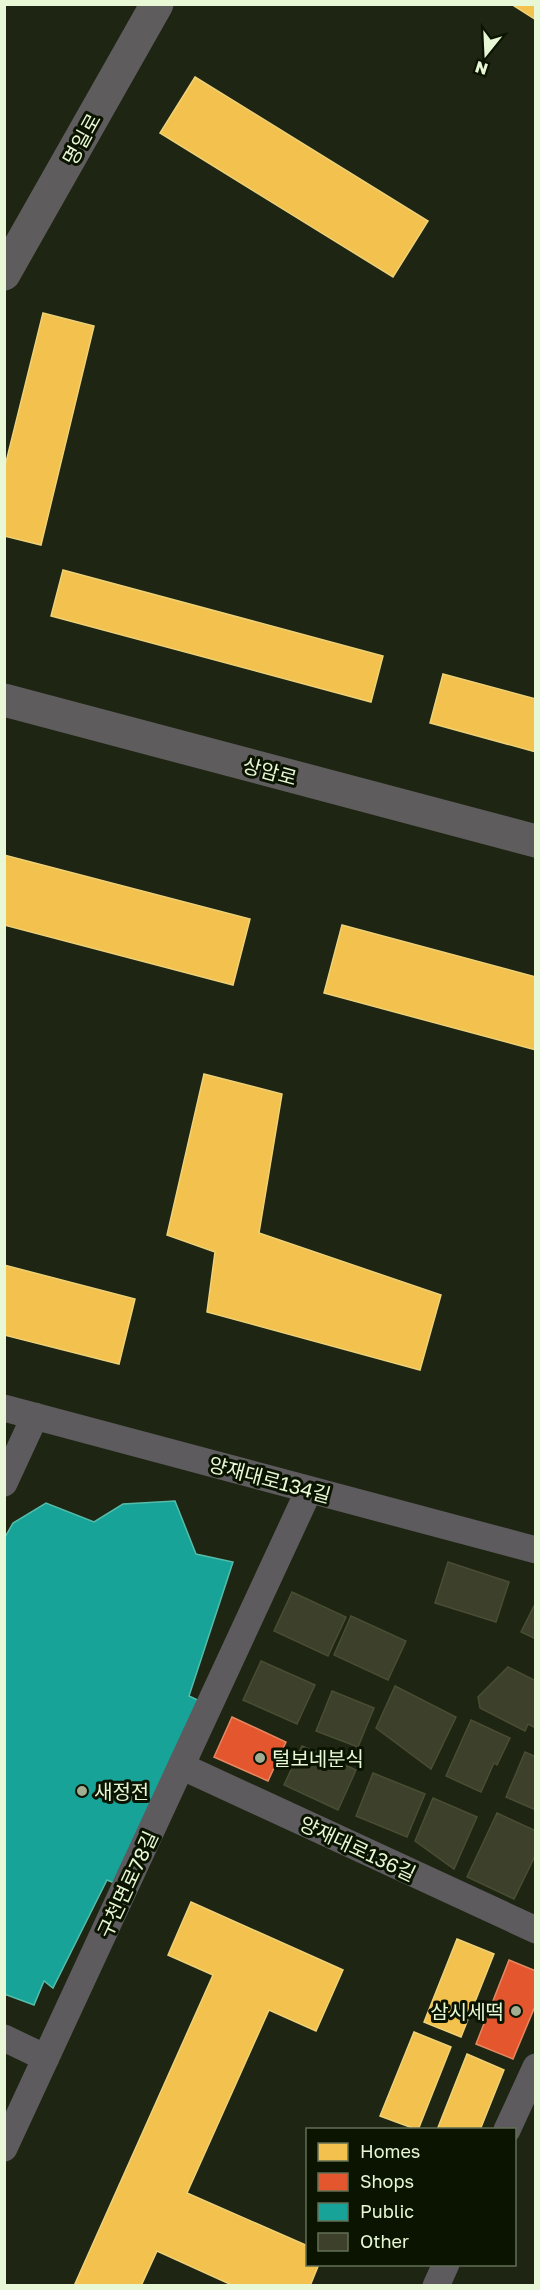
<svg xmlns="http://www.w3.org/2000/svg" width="540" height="2290" viewBox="0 0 540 2290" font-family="'Golos Text','Noto Sans KR',sans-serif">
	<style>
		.homes { fill: #f2c14e; stroke: #efd176; stroke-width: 1.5 }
		.shops { fill: #e4572e; stroke: #e58760; stroke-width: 1.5 }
		.public { fill: #17a398; stroke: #56bcaa; stroke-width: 1.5 }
		.building { fill: #3d402b; stroke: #494d33; stroke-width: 1.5 }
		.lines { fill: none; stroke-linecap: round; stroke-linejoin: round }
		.street { stroke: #5d5b5e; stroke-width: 27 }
		.secondary { stroke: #5f5c5e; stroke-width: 33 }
		.poi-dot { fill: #a1ae91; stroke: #0b1400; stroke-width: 2 }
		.labels { text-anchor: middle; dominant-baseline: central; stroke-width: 6; stroke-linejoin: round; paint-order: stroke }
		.street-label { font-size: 20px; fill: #e8f7d5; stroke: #0b1400 }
		.poi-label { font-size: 20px; fill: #e8f7d5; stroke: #0b1400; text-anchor: start }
	</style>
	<rect width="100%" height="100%" fill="#1e2512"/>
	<path class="homes" d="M511,4H536V20Z
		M195,77L428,221L393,277L160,133Z
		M43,313L94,326L41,545L4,536V470Z
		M63,570L383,656L371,702L51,616Z
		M443,674L536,699V752L430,723Z
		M4,855L250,919L233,985L4,925Z
		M342,925L536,977V1050L324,993Z
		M204,1074L282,1094L259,1233L441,1295L420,1370L207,1312L215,1252L167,1235Z
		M4,1265L135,1299L119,1364L4,1335Z
		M191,1902L343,1970L316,2031L269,2010L187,2193L308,2246V2264H319L310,2286H234L157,2251L141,2286H74L213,1975L168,1955Z
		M457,1939L494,1954L461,2037L424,2022Z
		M414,2032L451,2047L418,2130L380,2116Z
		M467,2054L504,2070L480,2130H437Z"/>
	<path class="shops" d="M232,1717L286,1742L268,1781L214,1757Z
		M509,1960L536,1971V2004L513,2059L476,2044Z"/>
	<path class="public" d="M175,1501L196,1554L233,1562L189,1696L200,1701L117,1884L107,1880L53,1988L44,1981L34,2005L4,1994V1539L13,1523L46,1503L94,1522L123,1504Z"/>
	<path class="building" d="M448,1562L509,1582L496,1622L435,1603Z
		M292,1592L346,1617L328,1656L274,1631Z
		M536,1602V1639L521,1632Z
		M351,1616L406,1641L388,1680L334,1655Z
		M261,1661L315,1685L297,1724L243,1700Z
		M508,1667L536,1681V1728L528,1724L525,1731L480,1708L478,1697Z
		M395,1686L456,1717L431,1769L376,1728Z
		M332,1691L374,1708L358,1747L316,1731Z
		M471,1720L510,1738L497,1765L494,1763L481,1792L446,1776Z
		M302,1746L356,1770L338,1810L284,1785Z
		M525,1752L536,1757V1810L506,1797Z
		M373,1773L425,1794L407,1837L356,1816Z
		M433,1798L477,1817L454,1869L415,1841Z
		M497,1813L536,1831V1854L514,1899L467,1877Z"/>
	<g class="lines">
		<path class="street" d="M4,1408L536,1550
			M4,1483L35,1416
			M181,1766L536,1930
			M4,2038L46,2058
			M507,2130L536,2067
			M4,2148L309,1490
			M436,2286L446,2264"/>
		<path class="secondary" d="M4,274L157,4
			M4,700L536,841"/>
	</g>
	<g class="poi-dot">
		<circle cx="260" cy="1758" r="6"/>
		<circle cx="82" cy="1791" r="6"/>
		<circle cx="516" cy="2011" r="6"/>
	</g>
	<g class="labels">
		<g class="street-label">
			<text transform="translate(81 139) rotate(-61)">명일로</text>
			<text transform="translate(270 771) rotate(15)">상암로</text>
			<text transform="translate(270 1479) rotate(15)">양재대로134길</text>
			<text transform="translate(358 1848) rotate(25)">양재대로136길</text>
			<text transform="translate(127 1884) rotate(-65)">구천면로78길</text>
		</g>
		<g class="poi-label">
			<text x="272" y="1758">털보네분식</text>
			<text x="94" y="1791">새정전</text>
			<text x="504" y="2011" text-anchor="end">삼시세떡</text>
		</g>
	</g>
	<rect width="540" height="2290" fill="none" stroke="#e8f7d5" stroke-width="12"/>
	<rect x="306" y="2128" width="210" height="138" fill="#0b1400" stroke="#636f55" stroke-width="1.5"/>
	<rect x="318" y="2143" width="30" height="18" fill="#f2c14e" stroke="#636f55" stroke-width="1.5"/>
	<text x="360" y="2158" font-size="18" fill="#e8f7d5">Homes</text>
	<rect x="318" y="2173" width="30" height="18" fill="#e4572e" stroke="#636f55" stroke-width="1.5"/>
	<text x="360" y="2188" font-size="18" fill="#e8f7d5">Shops</text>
	<rect x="318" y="2203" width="30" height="18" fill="#17a398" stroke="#636f55" stroke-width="1.5"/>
	<text x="360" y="2218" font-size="18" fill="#e8f7d5">Public</text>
	<rect x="318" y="2233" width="30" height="18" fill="#3d402b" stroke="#636f55" stroke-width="1.5"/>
	<text x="360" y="2248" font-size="18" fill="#e8f7d5">Other</text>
	<g transform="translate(486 54) rotate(198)" stroke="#0b1400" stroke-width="4.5" paint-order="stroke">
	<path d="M0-4.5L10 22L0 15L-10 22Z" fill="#e8f7d5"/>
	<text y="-9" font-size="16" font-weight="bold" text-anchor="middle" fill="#e8f7d5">N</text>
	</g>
</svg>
